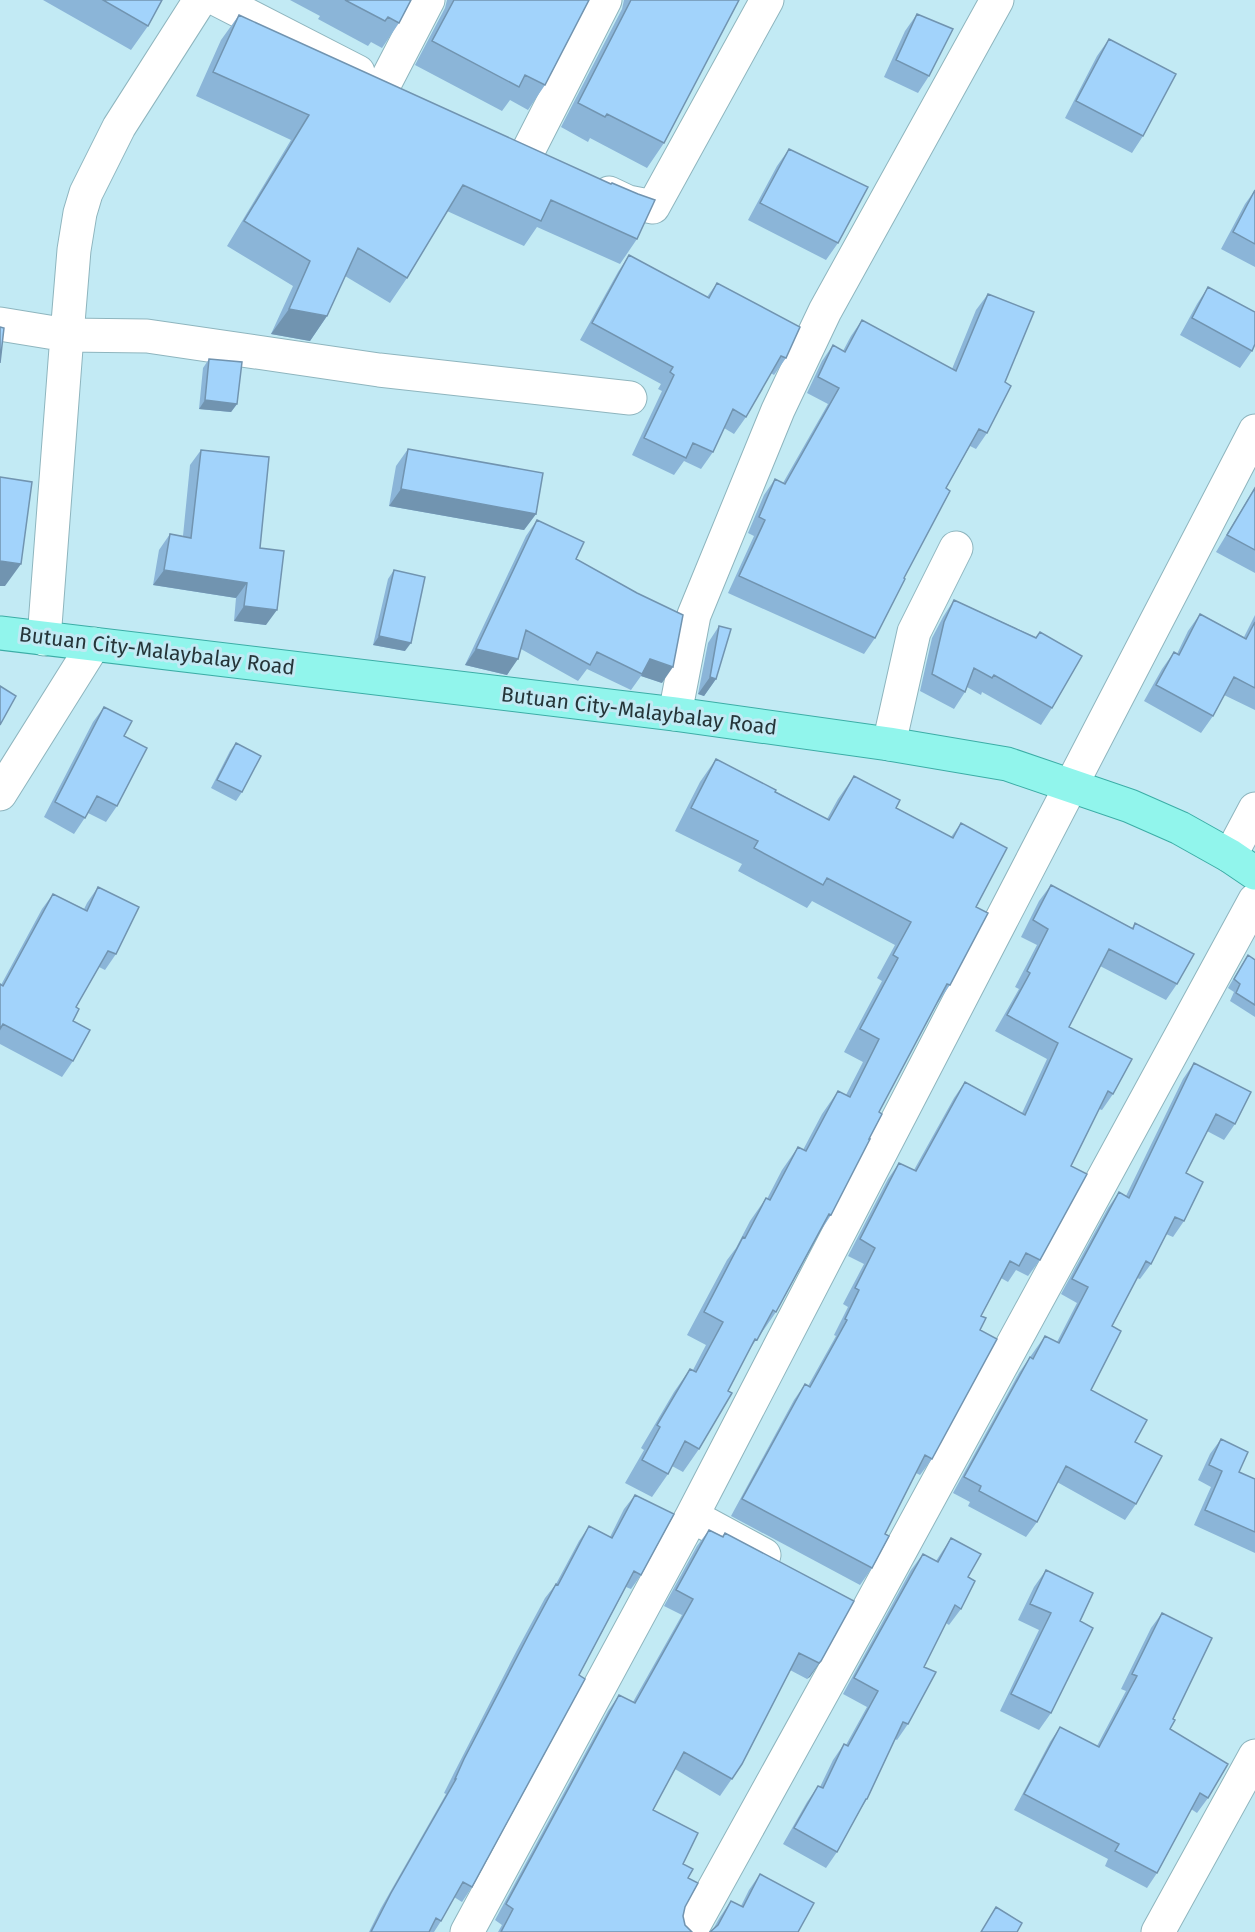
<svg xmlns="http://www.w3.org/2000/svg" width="1255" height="1932" viewBox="0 0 1255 1932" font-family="'Fira Sans',sans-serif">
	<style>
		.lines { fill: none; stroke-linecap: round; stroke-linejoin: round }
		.minor-casing { stroke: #8eb5be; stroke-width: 35 }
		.major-casing { stroke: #3cada6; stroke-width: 35 }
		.minor { stroke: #fff; stroke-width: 33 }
		.major { stroke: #91f5ec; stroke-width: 33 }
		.wall { fill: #8bb5d8 }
		.shaded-wall { fill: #7194b0 }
		.building { fill: #a2d3fb; stroke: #7194b0; stroke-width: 1.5 }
		.labels { text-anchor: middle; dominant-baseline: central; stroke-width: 6; stroke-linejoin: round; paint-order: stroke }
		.street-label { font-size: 21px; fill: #253539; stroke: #c2eaf4 }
	</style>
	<rect width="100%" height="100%" fill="#c2eaf4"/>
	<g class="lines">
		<defs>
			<path id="minor" d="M218,0L358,72
				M384,85L428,0
				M526,155L605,0
				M609,193L628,202L653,207L767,0
				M0,324L67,335L74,250L80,213L86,193L119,127L200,0
				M44,639L67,335L147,336L379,370L630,398
				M675,714L694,615L778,410L825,311L997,0
				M889,744L914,632L956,548
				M0,794L94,644
				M1230,856L1255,809
				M692,1516L764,1555
				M467,1932L692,1516L1255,431
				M690,1932L868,1610L1255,900
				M1158,1932L1255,1756"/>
			<path id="major" d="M0,633L675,714L889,744L1007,764L1130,806L1180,828L1230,856L1255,873"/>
		</defs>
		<use href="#minor" class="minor-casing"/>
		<use href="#major" class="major-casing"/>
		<use href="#minor" class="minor"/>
		<use href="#major" class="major"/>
	</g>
	<path class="wall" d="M43,0H162L148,26L131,50Z
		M290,0H411L399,23L382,48L371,42L368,46L318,19L320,16Z
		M447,0H589L545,85L528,110L510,100L502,111L415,65L445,8Z
		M624,0H739L664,143L647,168L590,138L588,142L561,127L622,9Z
		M917,14L929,76L918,93L884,77L905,31Z
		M239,15L637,239L620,264L537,227L524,246L447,211L407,278L390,303L345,276L327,316L310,341L271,334L293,286L227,246L291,140L196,96L221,40Z
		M1109,39L1143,136L1132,153L1065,118L1097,56Z
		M789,149L838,243L826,260L748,220L777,166Z
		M1255,190V267L1221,249L1245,204Z
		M629,255L707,297L717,283L786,358L774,375L771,373L746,417L734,434L724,428L713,452L701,469L684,461L674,475L632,455L662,391L658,389L661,384L580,340L618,272Z
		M1208,287L1252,351L1240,368L1180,335L1197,304Z
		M988,294L1005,382L987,433L976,449L970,446L946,488L875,638L864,654L728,593L754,536L748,533L764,495L775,479L783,483L828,404L807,393L822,361L833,345L843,351L851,336L862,320L952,369L976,310Z
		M209,359L237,404L231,412L199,409L203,368Z
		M408,449L536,514L524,530L389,506L396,466Z
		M201,450L260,548L266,625L234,621L236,598L153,585L159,550L170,534L183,536L190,465Z
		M1255,487V573L1216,552Z
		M537,520L576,559L662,683L641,676L631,690L587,669L578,681L521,649L507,675L465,665L526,536Z
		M394,570L405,651L373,645L388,579Z
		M954,600L1036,637L1040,632L1052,708L1041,725L982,692L981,695L967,687L965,692L954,709L920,691L932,638L943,617Z
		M1200,614L1244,637L1255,615V710L1224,695L1213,716L1201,733L1144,701L1162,669L1174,652L1177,654L1188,631Z
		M719,626L716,679L704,696L698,694L708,643Z
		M104,707L124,736L117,806L106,822L88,813L74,834L44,817L93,722Z
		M236,743L242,792L236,801L211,788L230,751Z
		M716,759L827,819L838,799L854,776L896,808L951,837L961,823L976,907L950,985L934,1008L879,1112L831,1215L820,1232L776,1312L760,1335V1334L748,1352L728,1391L699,1449L683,1472L672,1466L668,1474L652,1497L625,1483L644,1450L641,1448L674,1392L690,1369L693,1370L706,1345L687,1335L727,1260L736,1248L750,1221L766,1198L767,1199L782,1170L798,1147L803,1150L822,1114L838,1091L846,1095L863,1062L844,1052L882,981L877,978L895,945L812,901L807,908L738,871L742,864L675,831L700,782Z
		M1051,885L1132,928L1135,923L1177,984L1166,1000L1100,966L1069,1027L1113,1094L1102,1110L1099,1109L1071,1166L1040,1260L1028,1276L1016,1270L1008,1282L1001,1278L981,1316L980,1330L932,1459L920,1475L916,1473L885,1534L872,1568L860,1585L731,1516L794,1400L805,1384L808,1386L836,1336L834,1335L848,1307L843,1304L864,1264L848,1256L888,1179L899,1163L914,1170L954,1098L965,1082L1022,1113L1047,1059L995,1031L1019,989L1015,987L1037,945L1021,937L1039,901Z
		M98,887L116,954L105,970L99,967L76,1007L73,1021V1061L62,1077L0,1044V984L1,985L42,909L53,894L84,909L87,903Z
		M1248,955L1255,960V1017L1230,1001L1234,992L1228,988L1242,964Z
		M1194,1063L1235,1124L1224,1140L1207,1131L1186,1173L1184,1221L1173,1237L1166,1234L1151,1264L1140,1279L1137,1278L1112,1326L1091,1390L1135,1442L1136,1504L1125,1520L1057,1482L1037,1522L1026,1537L968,1506L970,1502L953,1493L1019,1373L1030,1357L1045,1336L1057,1342L1077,1303L1061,1294L1108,1208L1119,1192L1126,1196L1183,1079Z
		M1221,1439L1239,1472L1255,1479V1553L1194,1525L1211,1487L1198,1480L1210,1454Z
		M635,1495L641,1575L631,1589L626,1587L579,1675L472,1887L462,1902L454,1897L441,1921L434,1932H369L381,1908L446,1794L444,1793L454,1773L517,1650L545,1598L556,1584L579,1541L589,1526L610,1537L624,1509Z
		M709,1530L722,1536L725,1533L821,1661L807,1679L790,1670L742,1764L720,1796L675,1769L653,1810L683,1864L688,1878L685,1907L683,1916L685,1925L692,1932H498L502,1925L495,1920L608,1711L619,1695L633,1702L682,1615L664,1606L697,1546Z
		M951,1538L968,1577L961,1609L949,1625L946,1623L924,1667L908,1724L897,1740L895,1739L867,1799L859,1812L837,1852L826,1868L783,1844L807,1802L818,1786L820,1787L833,1760L844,1744L846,1745L867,1707L843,1694L911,1570L923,1554L936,1561Z
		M1046,1570L1080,1621L1051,1713L1039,1730L1000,1711L1039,1630L1018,1620L1034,1587Z
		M1162,1613L1173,1719L1170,1729L1208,1798L1197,1813L1191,1809L1157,1873L1147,1888L1105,1866L1108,1859L1014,1810L1050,1742L1060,1727L1097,1746L1126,1691L1121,1689L1151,1628Z
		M760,1874L798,1932L712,1931L720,1917L731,1901L741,1906L749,1890Z"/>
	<path class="shaded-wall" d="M289,309L327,316L310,341L271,334Z
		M205,400L237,404L231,412L199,409Z
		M401,489L536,514L524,530L389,506Z
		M0,561L21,564L5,586H0Z
		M164,570L247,583L236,598L153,585Z
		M244,606L277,610L266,625L234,621Z
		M379,636L411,643L405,651L373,645Z
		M476,649L518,659L507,675L465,665Z
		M650,659L673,667L662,683L641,676Z
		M710,677L716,679L704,696L698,694Z
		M821,1661L810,1677L807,1679L819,1663Z"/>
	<path class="building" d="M103,0H162L148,26Z
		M345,0H411L399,23L388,17L385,21Z
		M454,0H589L545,85L525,75L519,87L432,41Z
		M631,0H739L664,143L607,114L605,117L578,103Z
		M917,14L953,29L929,76L896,60Z
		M239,15L611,184L612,183L638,194L655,200L637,239L551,200L541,221L463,185L407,278L358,248L327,316L289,309L310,261L244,221L309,115L213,72Z
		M1109,39L1176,74L1143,136L1076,101Z
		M789,149L868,187L838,243L760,203Z
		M1255,190V244L1233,232Z
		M629,255L709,298L717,283L800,327L786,358L781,356L746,417L733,409L713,452L693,443L686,458L644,438L674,375L670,372L673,367L592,323Z
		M1208,287L1255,312V344L1252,351L1192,318Z
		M988,294L1034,312L1005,382L1011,386L987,433L979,429L946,488L950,491L904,578L905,579L875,638L739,576L765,520L759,517L775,479L785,484L839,388L818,377L833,345L845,352L862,320L956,371Z
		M0,327L4,328L0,363Z
		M209,359L242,362L237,404L205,400Z
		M408,449L543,473L536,514L401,489Z
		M201,450L269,457L260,548L284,551L277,610L244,606L247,583L164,570L170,534L191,538Z
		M0,477L32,482L21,564L0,561Z
		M1255,488V550L1227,535Z
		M537,520L584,542L576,559L637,593L683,615L673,667L650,659L642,674L597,652L590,665L526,630L518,659L476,649Z
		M394,570L425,577L411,643L379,636Z
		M954,600L1036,638L1040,632L1082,656L1052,708L994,675L992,678L974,668L965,692L932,674L944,622Z
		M1200,614L1246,639L1255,622V688L1234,677L1213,716L1156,685L1174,652L1179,655Z
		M719,626L731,629L716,679L710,677Z
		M0,686L16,696L0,725Z
		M104,707L132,721L124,736L147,748L117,806L97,796L85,818L55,802Z
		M236,743L261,756L242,792L217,780Z
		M716,759L776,790L775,792L829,820L854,776L900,800L896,808L953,838L961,823L1007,848L976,907L988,913L950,985L947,984L879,1112L882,1114L869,1139H870L831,1215L829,1214L776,1312L773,1310L757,1340L755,1339L728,1391L732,1393L699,1449L685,1441L668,1474L642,1460L660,1427L657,1425L690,1369L696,1372L723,1322L704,1312L743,1237L745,1238L766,1198L770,1200L798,1147L806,1151L838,1091L850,1097L879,1039L860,1029L898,958L893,955L911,922L827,878L823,885L754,848L758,841L691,808Z
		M1051,885L1133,929L1135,923L1194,954L1177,984L1109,949L1069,1027L1132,1059L1113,1094L1108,1091L1071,1166L1087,1174L1040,1260L1026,1253L1019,1266L1010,1261L981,1316L986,1318L980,1330L997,1339L932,1459L925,1455L885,1534L889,1536L872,1568L742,1499L805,1384L810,1387L847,1320L845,1319L859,1290L855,1288L875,1248L860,1239L899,1163L916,1171L965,1082L1025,1115L1058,1043L1007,1015L1030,973L1027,971L1048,929L1033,920Z
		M98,887L139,907L116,954L108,951L76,1007L79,1009L73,1021L90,1030L73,1061L3,1024L0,1029V984L3,986L53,894L87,911Z
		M1248,955L1255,960V1005L1236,993L1240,984L1234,979Z
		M1194,1063L1251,1092L1235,1124L1216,1114L1186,1173L1203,1182L1184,1221L1175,1217L1151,1264L1146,1261L1112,1326L1121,1331L1091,1390L1147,1420L1135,1442L1162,1456L1136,1504L1066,1466L1037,1522L979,1491L981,1486L964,1477L1030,1357L1033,1359L1045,1336L1059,1343L1088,1287L1072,1279L1119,1192L1129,1198Z
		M1221,1439L1248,1452L1239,1472L1255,1479V1532L1205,1510L1222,1471L1209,1465Z
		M635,1495L674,1514L641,1575L634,1571L579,1675L585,1679L472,1887L463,1882L441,1921L436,1918L429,1932H371L391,1893L456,1779H455L464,1759L528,1636L556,1584L558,1585L589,1526L612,1538Z
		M709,1530L723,1537L725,1533L854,1601L821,1661L819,1663L799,1653L742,1764L732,1779L684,1752L653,1810L698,1833L683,1864L693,1869L688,1878L698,1883L685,1907L683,1916L685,1925L692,1932H501L513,1909L506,1904L619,1695L635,1703L693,1599L676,1590Z
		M951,1538L981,1554L968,1577L975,1581L961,1609L955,1605L924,1667L936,1672L908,1724L903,1722L867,1799H866L837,1852L794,1828L818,1786L823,1788L844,1744L848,1746L878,1691L854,1678L923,1554L938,1562Z
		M1046,1570L1093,1593L1080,1621L1093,1628L1051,1713L1011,1694L1051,1613L1030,1604Z
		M1162,1613L1212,1638L1173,1719L1175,1720L1170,1729L1228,1764L1208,1798L1200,1793L1157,1873L1115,1851L1119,1844L1024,1794L1060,1727L1099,1747L1137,1676L1132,1674Z
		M760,1874L814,1903L798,1932H710L718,1925L731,1901L743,1907Z
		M996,1907L1022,1923L1017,1932H981Z"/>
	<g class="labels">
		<g class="street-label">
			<text transform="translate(157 651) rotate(7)">Butuan City-Malaybalay Road</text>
			<text transform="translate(639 711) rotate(7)">Butuan City-Malaybalay Road</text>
		</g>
	</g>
</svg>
